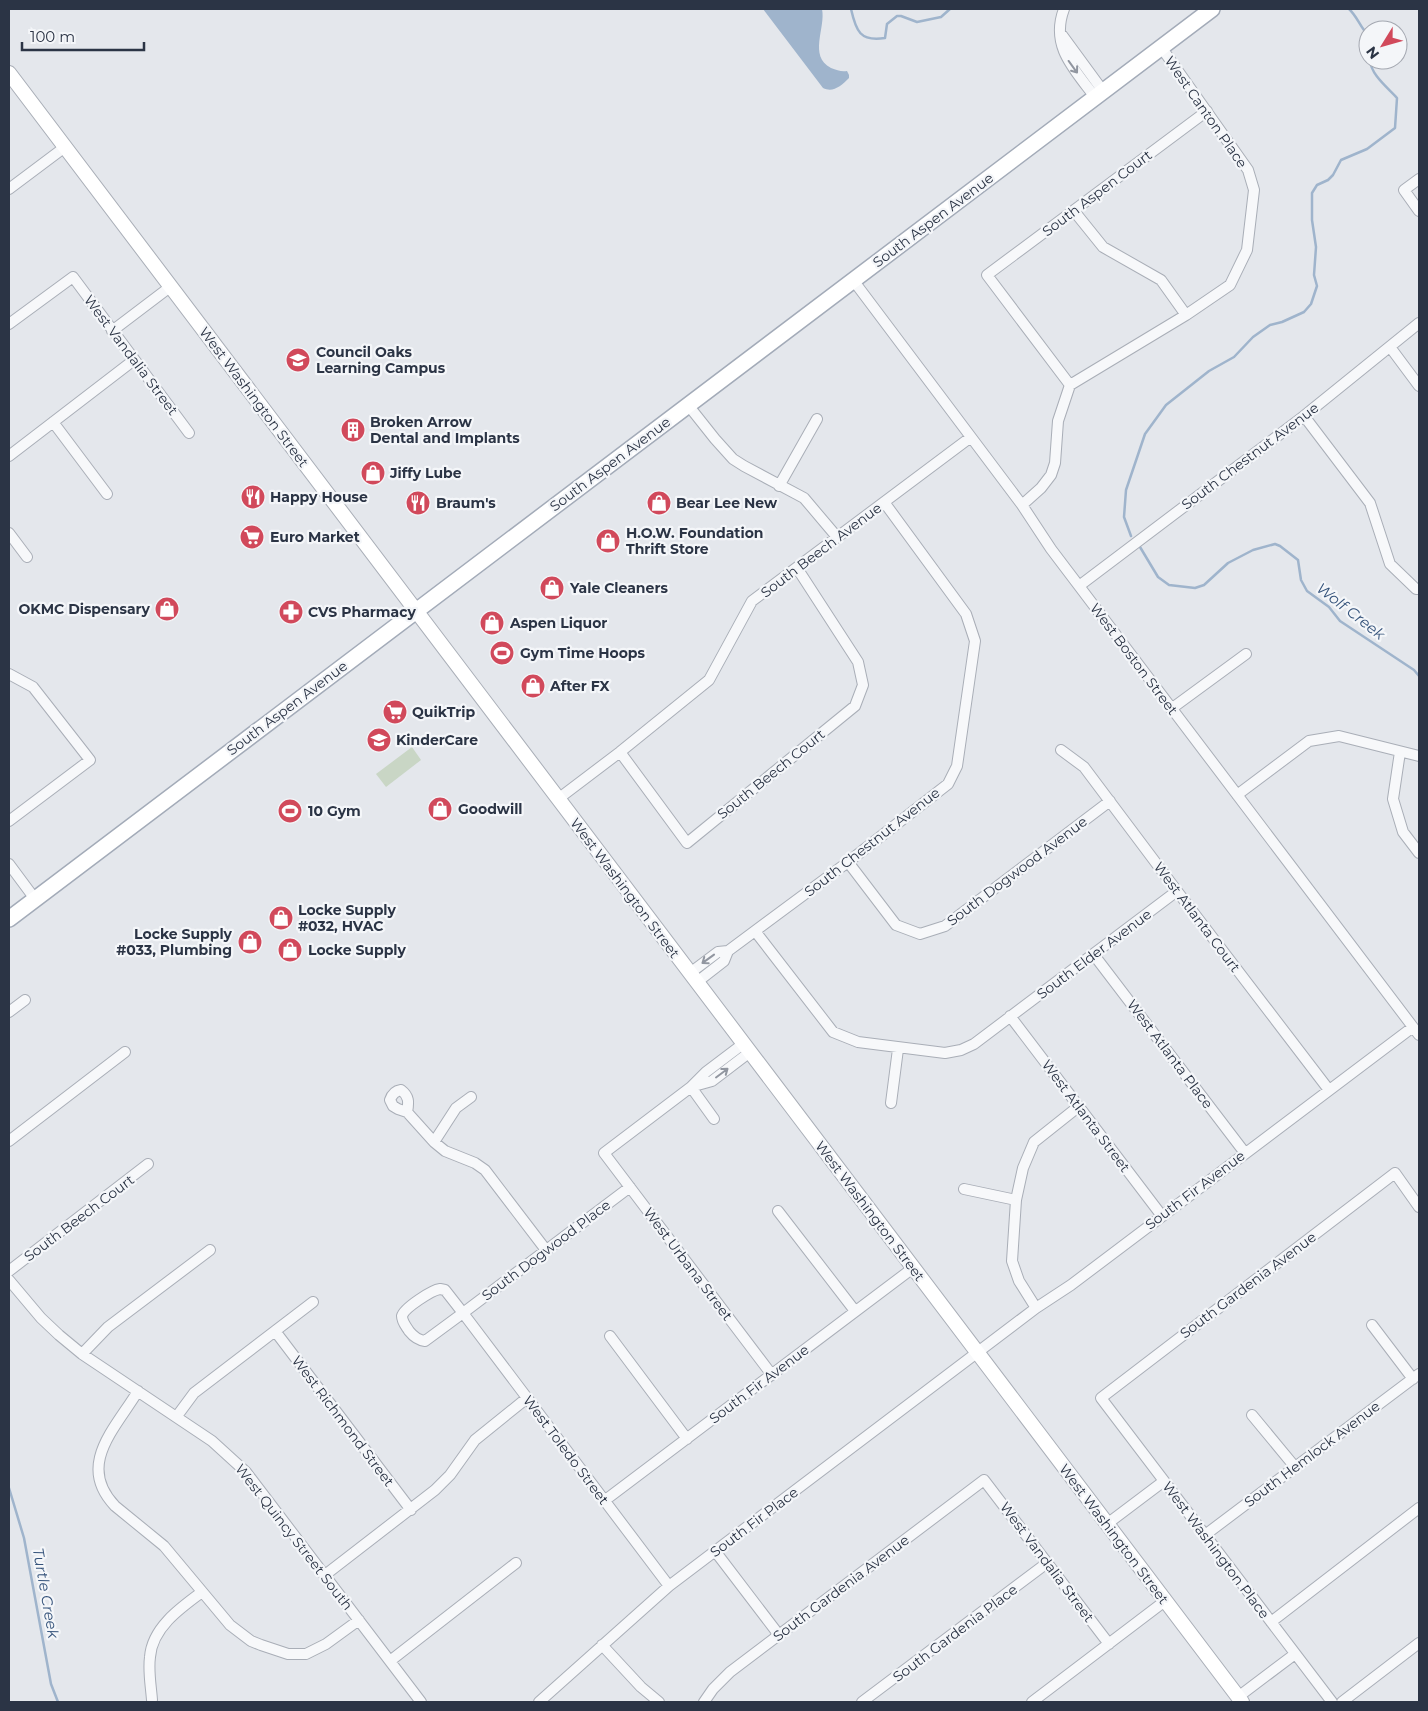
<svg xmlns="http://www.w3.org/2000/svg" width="1428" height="1711" viewBox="0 0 1428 1711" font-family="Montserrat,sans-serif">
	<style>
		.green { fill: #c9d6c5 }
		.water { fill: #9fb4cc }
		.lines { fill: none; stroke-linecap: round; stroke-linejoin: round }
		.stream { stroke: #9fb4cc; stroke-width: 2.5 }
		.minor-casing { stroke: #a9aeb7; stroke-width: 12 }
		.secondary-casing { stroke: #a9aeb7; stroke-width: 16 }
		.primary-casing { stroke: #a3abb8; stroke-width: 18 }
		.minor { stroke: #f7f8fa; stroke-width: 10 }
		.secondary { stroke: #fff; stroke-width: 14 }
		.primary { stroke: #fff; stroke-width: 15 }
		.oneway { stroke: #9196a0 }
		.labels { text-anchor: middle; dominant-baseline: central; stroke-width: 4.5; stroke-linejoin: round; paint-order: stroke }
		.street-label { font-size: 14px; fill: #2b3445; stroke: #f4f6f9 }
		.poi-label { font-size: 14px; font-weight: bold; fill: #2b3445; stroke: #f4f6f9; text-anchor: start }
		.water-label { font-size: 15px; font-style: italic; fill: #34527a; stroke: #f4f6f9 }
	</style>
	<rect width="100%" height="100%" fill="#e4e7ec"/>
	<path class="green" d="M412,747L421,760L386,787L376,774Z"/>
	<path class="water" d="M763,9H822C826,28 808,56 831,68C837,70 841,72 847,71L849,75V78C841,86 833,93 823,88Z"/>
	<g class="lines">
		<path class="stream" d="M851,9C856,31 860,42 885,38L887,24L897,16H901L917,22L941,17L950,9
			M1349,9C1357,16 1360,27 1368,35
			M1131,536L1124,517L1126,490L1145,434L1166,405L1209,371L1234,357L1253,337L1270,325L1282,322L1304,312L1311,304L1317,286L1314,275L1316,247L1312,220V193L1317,185L1328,180L1333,175L1341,160L1367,149L1395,128L1397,98C1387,87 1371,75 1370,60
			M1140,547L1158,577L1169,585L1195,588L1204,585L1228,563L1253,550L1275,544L1280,546L1298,560L1301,580L1307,591L1329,607L1340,621L1414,670L1419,676
			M9,1488L24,1538L51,1684L58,1702"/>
		<defs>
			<path id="minor" d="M1064,9C1050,46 1074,69 1095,97
				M1062,35L1103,91
				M1419,179L1404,190L1419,211
				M9,189L65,147
				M1074,211L1103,247L1161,280L1186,315
				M853,280L1022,505L1051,549L1419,1035
				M9,324L73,277L189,433
				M112,331L170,287
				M1390,347L1419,386
				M1070,385L987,275L1207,111
				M688,405L715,439L733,459L744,466L804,498L837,537
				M1304,416L1370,503L1390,564L1416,589H1419
				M53,422L107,494
				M9,456L134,360
				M779,486L817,419
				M1022,505L1041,488L1051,475L1055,463L1058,421L1070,385L1186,315L1230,285L1247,250L1254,190L1248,170L1161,47
				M9,533L27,557
				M1079,586L1304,416L1419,323
				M9,674L33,687L90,760L9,821
				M1171,709L1246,654
				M1061,750L1084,767L1177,891L1329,1090
				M620,752L687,843L855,706L863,685L858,662L797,568
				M1400,752L1393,799L1403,832L1419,853
				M1237,795L1309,741L1339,736L1419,756
				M558,799L620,752L709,680L752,601L971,437
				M848,862L896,925L920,934L945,926L1110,801
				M9,864L35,899
				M755,931L833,1032L858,1042L945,1053L961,1050L974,1044L1177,891
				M1094,955L1245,1153
				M690,973L718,952L728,951
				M697,982L724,961L728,951L848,862L948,784L957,766L975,641L966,614L884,502
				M9,1012L25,1000
				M1010,1016L1162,1216
				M743,1044L706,1072L691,1087L604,1153L772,1375
				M694,1086L712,1081L750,1052
				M691,1087L714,1119
				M891,1103L898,1049
				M407,1112C409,1102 409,1096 401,1090C395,1091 392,1094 390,1100L393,1106L398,1109L407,1112L434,1142L445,1151L475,1163L485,1170L546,1250
				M9,1141L125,1052
				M434,1142L456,1108L471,1097
				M630,1187L463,1313L669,1586
				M964,1189L1016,1200
				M778,1211L855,1311
				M9,1271L148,1164
				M9,1280L41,1318L59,1335L82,1354L212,1441L246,1472L421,1702
				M440,1289L445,1290L463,1313L425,1341C417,1340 413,1336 409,1331C406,1326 402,1322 402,1316C404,1308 432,1290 440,1289Z
				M1036,1308L1019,1281L1012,1261L1016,1200L1023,1168L1034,1142L1078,1107
				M1372,1325L1413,1379
				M275,1331L411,1510
				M610,1336L687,1439
				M82,1354L108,1327L210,1250
				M138,1391C115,1429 76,1465 115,1506L164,1546L230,1625L251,1641L261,1645L288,1654H306L326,1644L359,1620
				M1252,1415L1295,1467
				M177,1416L194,1393L313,1302
				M604,1501L913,1268
				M1107,1524L1164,1481
				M1205,1535L1419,1374
				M715,1551L779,1635
				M325,1575L435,1490L450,1475L475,1440L527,1398
				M1271,1622L1419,1508
				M602,1645L641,1687L659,1702
				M390,1661L516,1563
				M1238,1697L1295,1654
				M152,1700C151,1686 148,1671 150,1657C152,1628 180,1608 202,1592
				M539,1702L669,1586L1036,1308L1071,1285L1413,1027
				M704,1702L713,1689L730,1672L984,1480L1109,1644
				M862,1702L1047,1563
				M1032,1702L1165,1601
				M1332,1702L1101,1398L1395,1173L1419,1207
				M1342,1702L1419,1643"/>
			<path id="secondary" d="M9,73L1242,1702"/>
			<path id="primary" d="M9,919L1212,9"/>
		</defs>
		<use href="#minor" class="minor-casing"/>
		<use href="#secondary" class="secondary-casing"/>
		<use href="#primary" class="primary-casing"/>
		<use href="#minor" class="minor"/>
		<use href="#secondary" class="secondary"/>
		<use href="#primary" class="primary"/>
	</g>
	<defs><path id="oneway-shaft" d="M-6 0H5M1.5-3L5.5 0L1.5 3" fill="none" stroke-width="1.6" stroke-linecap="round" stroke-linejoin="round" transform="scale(1.25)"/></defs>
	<g class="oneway">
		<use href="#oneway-shaft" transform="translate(1073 67) rotate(54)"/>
		<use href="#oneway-shaft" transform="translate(708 959) rotate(144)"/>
		<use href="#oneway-shaft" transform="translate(722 1073) rotate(-37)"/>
	</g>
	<defs>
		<symbol id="school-disc" viewBox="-11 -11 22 22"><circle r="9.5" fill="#d1495b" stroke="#f4f6f9"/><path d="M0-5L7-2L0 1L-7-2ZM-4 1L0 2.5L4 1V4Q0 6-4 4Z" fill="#fff"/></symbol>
		<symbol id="building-disc" viewBox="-11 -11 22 22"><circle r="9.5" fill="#d1495b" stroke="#f4f6f9"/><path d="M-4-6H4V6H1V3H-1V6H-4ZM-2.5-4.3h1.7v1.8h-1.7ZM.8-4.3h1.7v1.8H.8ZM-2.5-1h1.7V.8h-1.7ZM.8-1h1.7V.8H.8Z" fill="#fff"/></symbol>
		<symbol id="shop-disc" viewBox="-11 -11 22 22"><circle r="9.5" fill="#d1495b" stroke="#f4f6f9"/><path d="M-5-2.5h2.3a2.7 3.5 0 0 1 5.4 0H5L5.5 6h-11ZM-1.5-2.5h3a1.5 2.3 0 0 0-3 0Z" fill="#fff"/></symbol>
		<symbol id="restaurant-disc" viewBox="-11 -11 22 22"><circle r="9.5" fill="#d1495b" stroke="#f4f6f9"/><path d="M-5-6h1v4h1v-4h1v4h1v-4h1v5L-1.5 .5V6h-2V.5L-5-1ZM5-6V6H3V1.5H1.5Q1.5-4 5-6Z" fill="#fff"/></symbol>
		<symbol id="supermarket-disc" viewBox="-11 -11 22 22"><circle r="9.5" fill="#d1495b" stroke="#f4f6f9"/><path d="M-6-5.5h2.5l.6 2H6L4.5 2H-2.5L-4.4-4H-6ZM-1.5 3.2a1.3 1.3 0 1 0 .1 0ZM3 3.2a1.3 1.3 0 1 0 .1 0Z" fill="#fff"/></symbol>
		<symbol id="pharmacy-disc" viewBox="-11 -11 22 22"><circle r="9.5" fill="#d1495b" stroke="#f4f6f9"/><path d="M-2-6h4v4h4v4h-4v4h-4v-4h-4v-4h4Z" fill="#fff"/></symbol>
		<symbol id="stadium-disc" viewBox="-11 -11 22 22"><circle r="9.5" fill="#d1495b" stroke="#f4f6f9"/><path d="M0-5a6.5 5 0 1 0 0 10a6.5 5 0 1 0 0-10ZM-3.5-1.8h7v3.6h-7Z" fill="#fff"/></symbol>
	</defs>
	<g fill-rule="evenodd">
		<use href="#school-disc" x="284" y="346" width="28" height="28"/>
		<use href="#building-disc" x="339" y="416" width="28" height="28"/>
		<use href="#shop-disc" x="359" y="459" width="28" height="28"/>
		<use href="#restaurant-disc" x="239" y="483" width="28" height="28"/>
		<use href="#restaurant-disc" x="404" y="489" width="28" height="28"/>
		<use href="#shop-disc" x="645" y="489" width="28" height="28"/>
		<use href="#supermarket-disc" x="238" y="523" width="28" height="28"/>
		<use href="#shop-disc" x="594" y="527" width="28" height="28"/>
		<use href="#shop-disc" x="538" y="574" width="28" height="28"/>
		<use href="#shop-disc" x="153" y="595" width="28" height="28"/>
		<use href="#pharmacy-disc" x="277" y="598" width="28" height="28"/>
		<use href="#shop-disc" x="478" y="609" width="28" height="28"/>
		<use href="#stadium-disc" x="488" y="639" width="28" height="28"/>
		<use href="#shop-disc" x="519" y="672" width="28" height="28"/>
		<use href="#supermarket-disc" x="381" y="698" width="28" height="28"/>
		<use href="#school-disc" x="365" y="726" width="28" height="28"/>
		<use href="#shop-disc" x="426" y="795" width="28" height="28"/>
		<use href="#stadium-disc" x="276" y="797" width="28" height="28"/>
		<use href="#shop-disc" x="267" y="904" width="28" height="28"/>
		<use href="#shop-disc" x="236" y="928" width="28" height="28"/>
		<use href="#shop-disc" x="276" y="936" width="28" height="28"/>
	</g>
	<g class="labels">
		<g class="street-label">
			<text transform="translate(1206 112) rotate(55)">West Canton Place</text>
			<text transform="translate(1097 193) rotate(-37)">South Aspen Court</text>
			<text transform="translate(933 220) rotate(-37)">South Aspen Avenue</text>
			<text transform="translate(131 355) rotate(53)">West Vandalia Street</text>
			<text transform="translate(254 397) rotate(53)">West Washington Street</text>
			<text transform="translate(1250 456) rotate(-37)">South Chestnut Avenue</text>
			<text transform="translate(610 464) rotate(-37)">South Aspen Avenue</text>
			<text transform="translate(821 550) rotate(-37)">South Beech Avenue</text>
			<text transform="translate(1134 659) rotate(53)">West Boston Street</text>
			<text transform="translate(287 708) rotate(-37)">South Aspen Avenue</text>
			<text transform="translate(771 774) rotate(-39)">South Beech Court</text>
			<text transform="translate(872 842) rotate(-38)">South Chestnut Avenue</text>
			<text transform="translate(1017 871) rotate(-37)">South Dogwood Avenue</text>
			<text transform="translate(625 888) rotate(53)">West Washington Street</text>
			<text transform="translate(1197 917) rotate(53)">West Atlanta Court</text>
			<text transform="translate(1094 954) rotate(-37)">South Elder Avenue</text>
			<text transform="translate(1170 1054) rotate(53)">West Atlanta Place</text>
			<text transform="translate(1086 1116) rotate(53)">West Atlanta Street</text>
			<text transform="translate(1195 1190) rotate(-37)">South Fir Avenue</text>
			<text transform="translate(870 1211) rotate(53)">West Washington Street</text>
			<text transform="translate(79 1218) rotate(-37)">South Beech Court</text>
			<text transform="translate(546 1250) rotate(-37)">South Dogwood Place</text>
			<text transform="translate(688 1264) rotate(53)">West Urbana Street</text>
			<text transform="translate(1248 1285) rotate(-37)">South Gardenia Avenue</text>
			<text transform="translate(759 1384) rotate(-37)">South Fir Avenue</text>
			<text transform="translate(343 1421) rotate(53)">West Richmond Street</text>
			<text transform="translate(566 1450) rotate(53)">West Toledo Street</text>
			<text transform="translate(1312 1454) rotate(-37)">South Hemlock Avenue</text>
			<text transform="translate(754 1522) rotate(-37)">South Fir Place</text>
			<text transform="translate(1114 1534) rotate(53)">West Washington Street</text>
			<text transform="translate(294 1537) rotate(52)">West Quincy Street South</text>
			<text transform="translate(1216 1550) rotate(53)">West Washington Place</text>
			<text transform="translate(1047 1562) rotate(53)">West Vandalia Street</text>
			<text transform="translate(841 1588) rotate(-37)">South Gardenia Avenue</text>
			<text transform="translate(955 1633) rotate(-37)">South Gardenia Place</text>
		</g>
		<g class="poi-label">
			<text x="316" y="352">Council Oaks<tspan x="316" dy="16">Learning Campus</tspan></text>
			<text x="370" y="422">Broken Arrow<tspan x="370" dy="16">Dental and Implants</tspan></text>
			<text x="390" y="473">Jiffy Lube</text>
			<text x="270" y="497">Happy House</text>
			<text x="436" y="503">Braum's</text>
			<text x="676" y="503">Bear Lee New</text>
			<text x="626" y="533">H.O.W. Foundation<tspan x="626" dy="16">Thrift Store</tspan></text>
			<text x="270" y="537">Euro Market</text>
			<text x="570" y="588">Yale Cleaners</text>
			<text x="150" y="609" text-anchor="end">OKMC Dispensary</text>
			<text x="308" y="612">CVS Pharmacy</text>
			<text x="510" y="623">Aspen Liquor</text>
			<text x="520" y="653">Gym Time Hoops</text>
			<text x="550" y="686">After FX</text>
			<text x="412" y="712">QuikTrip</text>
			<text x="396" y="740">KinderCare</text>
			<text x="458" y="809">Goodwill</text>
			<text x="308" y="811">10 Gym</text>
			<text x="298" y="910">Locke Supply<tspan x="298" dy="16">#032, HVAC</tspan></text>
			<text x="232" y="934" text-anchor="end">Locke Supply<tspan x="232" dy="16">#033, Plumbing</tspan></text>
			<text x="308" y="950">Locke Supply</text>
		</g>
		<g class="water-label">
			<text transform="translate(1351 611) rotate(38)">Wolf Creek</text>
			<text transform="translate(46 1593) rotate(80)">Turtle Creek</text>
		</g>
	</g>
	<rect width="1428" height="1711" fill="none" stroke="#2b3445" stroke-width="20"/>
	<g transform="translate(1383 45) rotate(233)"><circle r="24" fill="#f4f6f9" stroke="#a4a8b1"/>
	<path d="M0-4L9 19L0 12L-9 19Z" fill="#d1495b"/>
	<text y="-8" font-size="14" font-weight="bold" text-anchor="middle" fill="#2b3445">N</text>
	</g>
	<path d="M22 42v8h122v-8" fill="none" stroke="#2b3445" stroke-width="2.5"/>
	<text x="30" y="42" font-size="15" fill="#2b3445" stroke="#f4f6f9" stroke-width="4" paint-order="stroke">100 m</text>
</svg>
